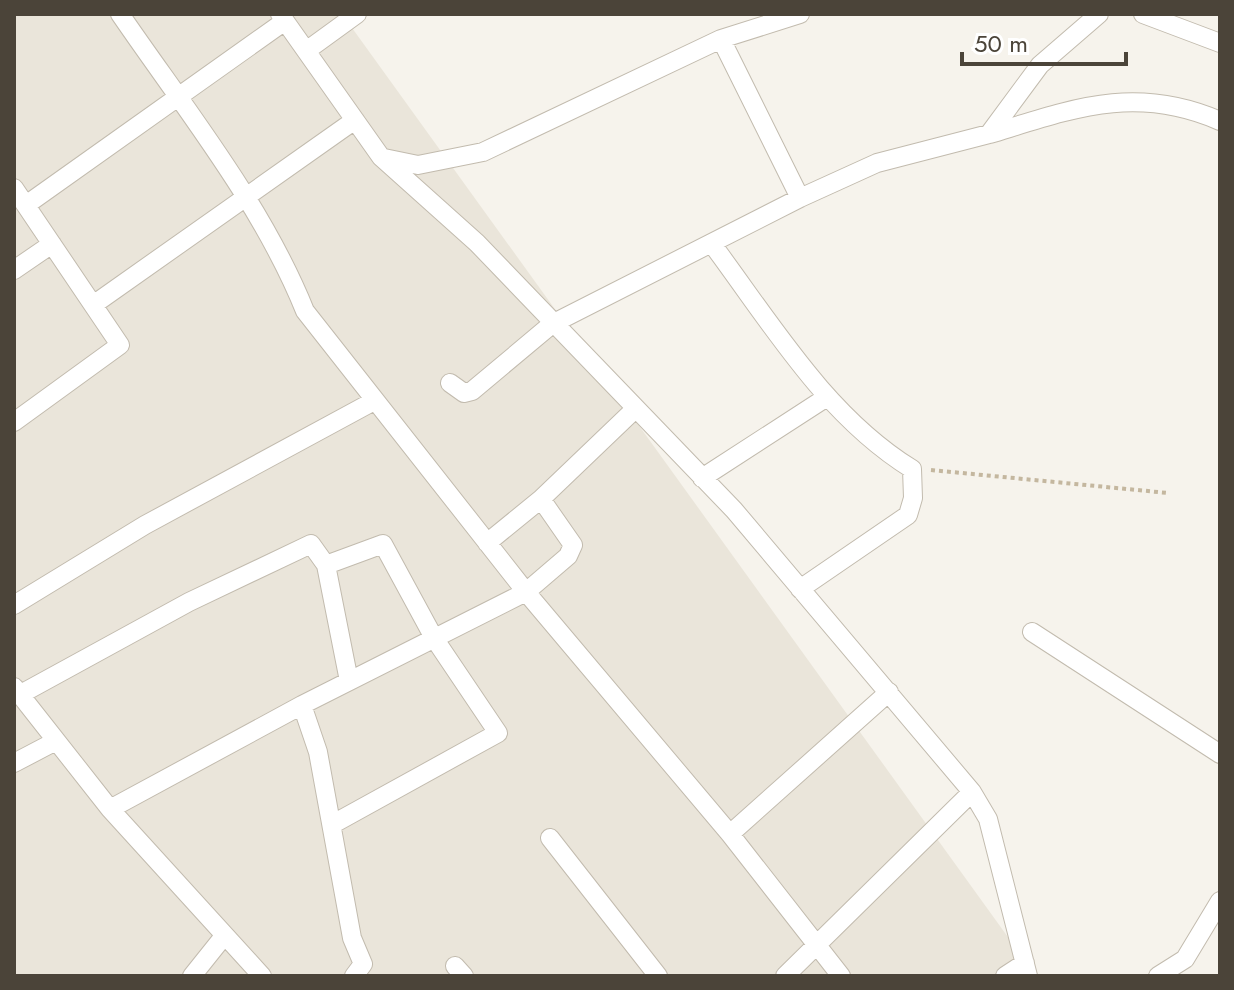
<svg xmlns="http://www.w3.org/2000/svg" width="1234" height="990" viewBox="0 0 1234 990" font-family="Jost,sans-serif">
	<style>
		.residential { fill: #eae5da }
		.lines { fill: none; stroke-linecap: round; stroke-linejoin: round }
		.street-casing { stroke: #c2bbae; stroke-width: 20 }
		.path { stroke: #c4b79f; stroke-width: 4; stroke-dasharray: 4 4; stroke-linecap: butt }
		.street { stroke: #fff; stroke-width: 18 }
	</style>
	<rect width="100%" height="100%" fill="#f6f3ec"/>
	<path class="residential" d="M14,14H342L1036,976H14Z"/>
	<g class="lines">
		<defs>
			<path id="street" d="M120,14C185,109 262,204 305,311L526,592L730,834L841,976
				M280,14L381,157L477,243L734,510L972,792L988,819L1028,976
				M1143,14L1220,43
				M721,39L800,198
				M306,51L357,14
				M990,134C1072,109 1135,84 1220,121
				M384,158L418,165L483,152L721,39L800,14
				M14,188L120,345L14,422
				M26,205L285,21
				M712,244C771,323 826,416 912,469L913,498L908,515L800,589
				M14,270L52,244
				M93,305L355,120
				M450,383L464,393L472,391L552,324L800,198L877,163L989,134L1040,65L1099,14
				M702,478L827,397
				M487,543L541,499
				M326,565L349,681
				M14,605L145,525L374,401
				M1032,632L1220,754
				M14,687L110,809L262,976
				M19,695L189,602L311,544L326,565L383,544L434,638L498,733L333,824
				M302,705L318,752L352,938L363,964L354,976
				M14,763L56,741
				M110,809L302,705L526,592L568,556L573,545L541,499L634,410
				M730,834L889,692
				M550,838L658,976
				M455,966L464,976
				M192,976L224,936
				M785,976L972,792
				M1005,976L1025,963
				M1158,976L1185,959L1220,901"/>
		</defs>
		<use href="#street" class="street-casing"/>
		<path class="path" d="M931,470L1168,493"/>
		<use href="#street" class="street"/>
	</g>
	<rect width="1234" height="990" fill="none" stroke="#4b4439" stroke-width="32"/>
	<path d="M962 52v12h164v-12" fill="none" stroke="#4b4439" stroke-width="4"/>
	<text x="974" y="52" font-size="24" fill="#4b4439" stroke="#ffffff" stroke-width="6" paint-order="stroke">50 m</text>
</svg>
